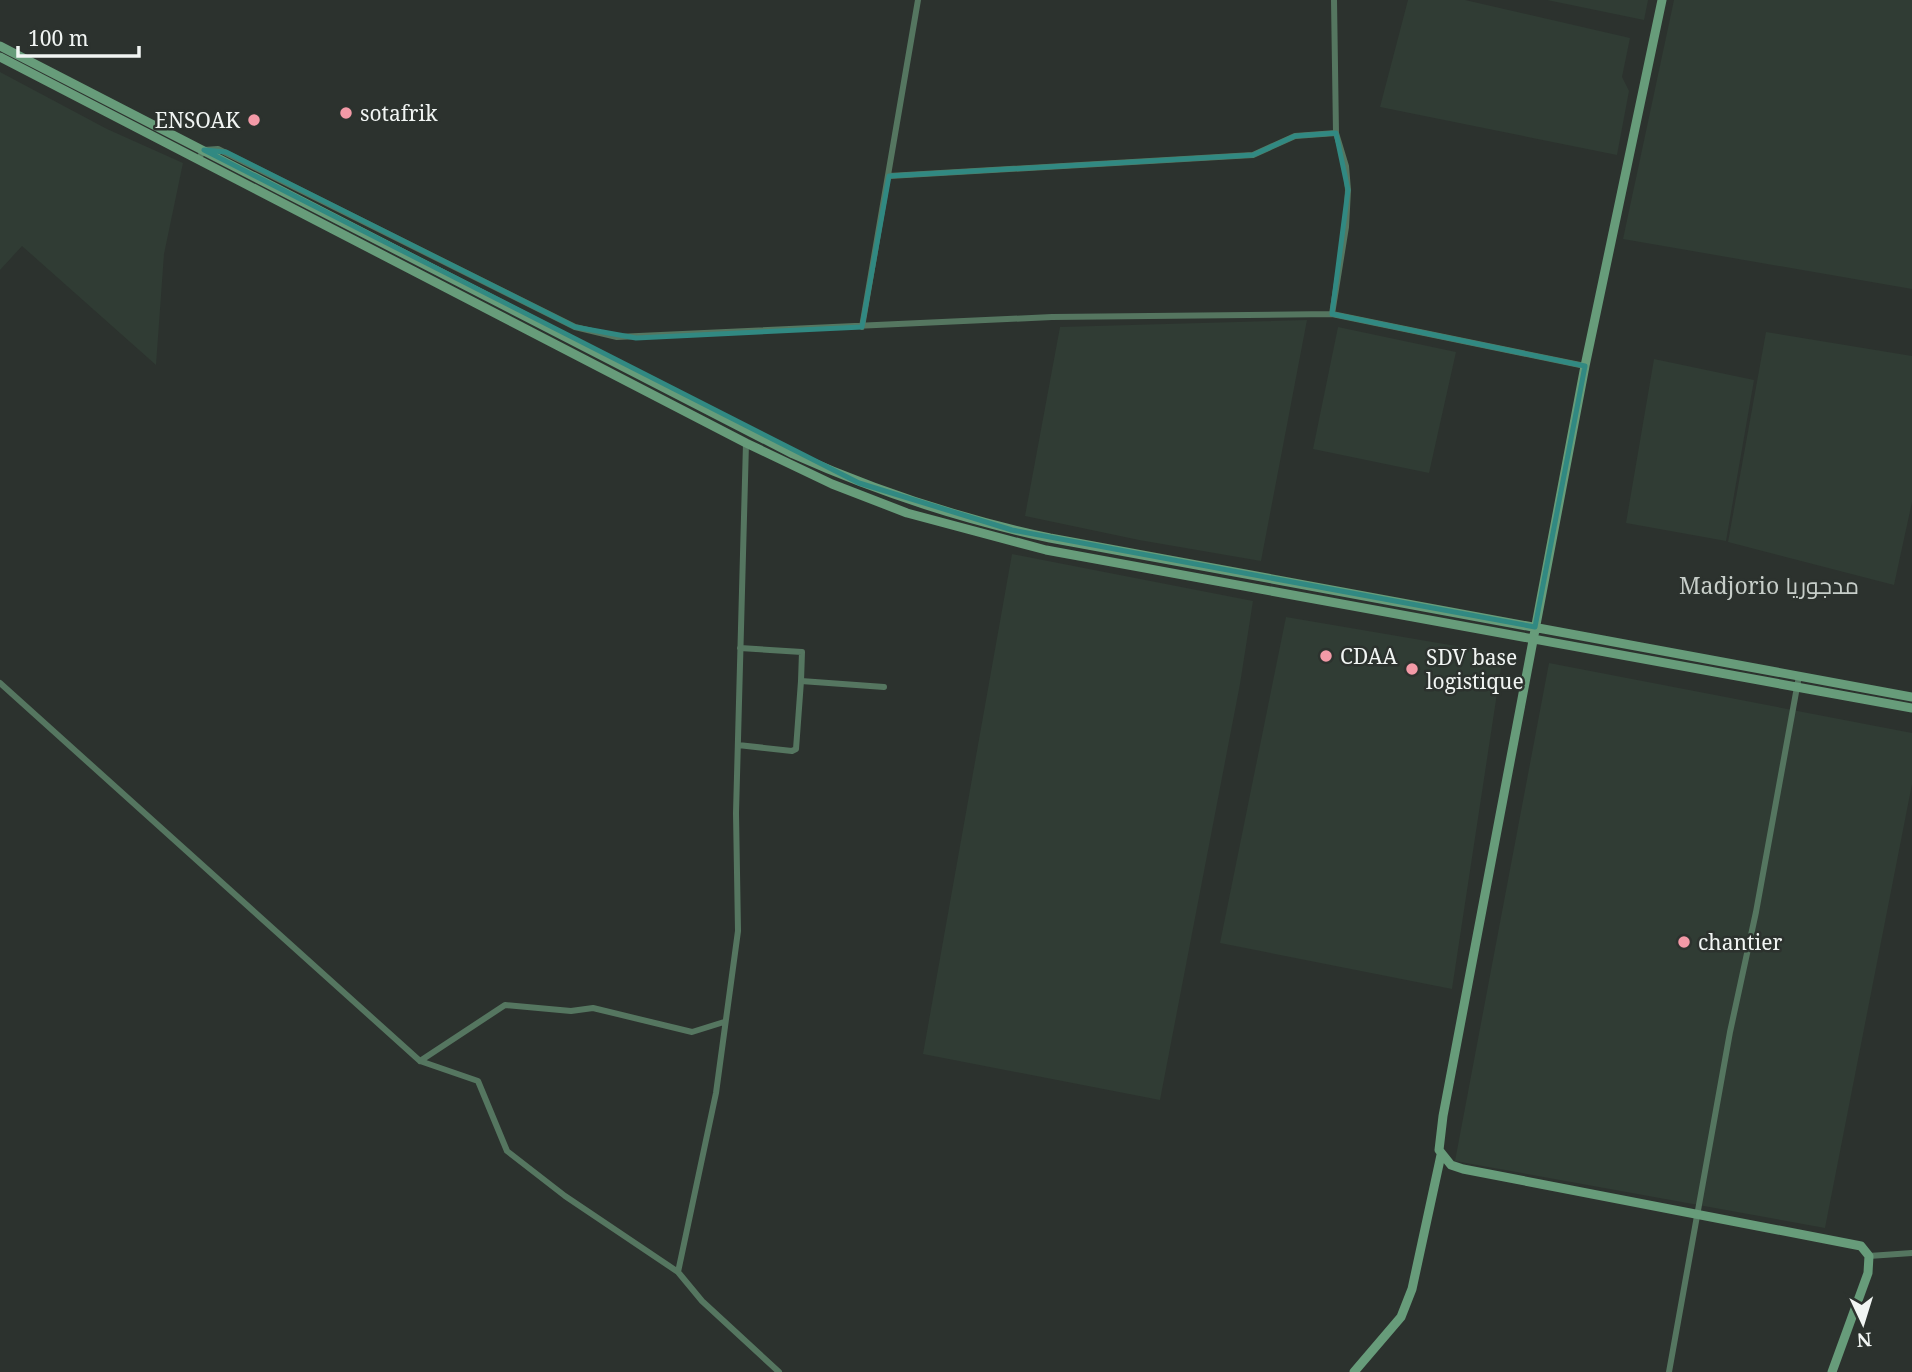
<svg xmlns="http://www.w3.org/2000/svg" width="1912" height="1372" viewBox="0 0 1912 1372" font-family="'Noto Serif',Cairo,serif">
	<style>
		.built { fill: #303c34 }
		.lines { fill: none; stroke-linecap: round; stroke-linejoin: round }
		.street { stroke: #557660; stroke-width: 6 }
		.secondary { stroke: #679c7a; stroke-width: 9 }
		.marked { fill: none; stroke: #318982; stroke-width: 5; stroke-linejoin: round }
		.poi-dot { fill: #f39aa7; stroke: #2c322e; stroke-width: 2.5 }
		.labels { text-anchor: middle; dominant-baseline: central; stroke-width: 5; stroke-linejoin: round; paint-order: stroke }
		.poi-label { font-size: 21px; fill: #f1f5f3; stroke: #2c322e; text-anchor: start }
		.neighbourhood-label { font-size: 23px; fill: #c7cec9; stroke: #2c322e }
	</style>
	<rect width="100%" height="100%" fill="#2c322e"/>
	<path class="built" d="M1408,0H1465L1630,38L1622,77L1629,91L1617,155L1380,107Z
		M1547,0H1648L1644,20Z
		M1674,0H1912V289L1623,239Z
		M0,72L107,129L183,163L164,254L156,365L22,246L0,270Z
		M1307,320L1261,561L1139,540L1025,516L1060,327Z
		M1338,327L1456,352L1429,473L1313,449Z
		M1766,332L1912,356V502L1894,585L1728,542Z
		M1654,359L1754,380L1726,541L1626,523Z
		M1012,554L1253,601L1240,684L1160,1100L923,1054Z
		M1286,617L1503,654L1452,989L1220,943Z
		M1549,663L1912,733V784L1825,1228L1455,1161Z"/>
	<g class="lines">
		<path class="street" d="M199,158L204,150L218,149L575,327L617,337L1052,317L1332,314L1585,366
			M889,176L1253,155L1295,136L1336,133
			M1332,314L1346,227L1348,190L1346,166L1336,133L1334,0
			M862,327L918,0
			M740,648L802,652L801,681L884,687
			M0,683L420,1061L478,1081L507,1151L565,1196L678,1272L702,1301L779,1372
			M738,745L792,751L796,749L801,681
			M420,1061L505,1005L571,1011L593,1008L692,1032L724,1022
			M1869,1256L1912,1253
			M678,1272L716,1093L738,931L736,813L746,443
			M1669,1372L1730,1032L1756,912L1799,676"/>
		<path class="secondary" d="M1662,0L1585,366L1443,1116L1439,1150L1451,1165L1463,1169L1861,1246L1869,1256L1868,1273L1832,1372
			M0,46L793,454C876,491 960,519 1050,538L1912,697
			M0,57L746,443L832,484L907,513L1046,550L1912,708
			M1354,1372L1401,1317L1412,1289L1441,1155"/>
	</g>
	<path class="marked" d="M1336,133L1348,190L1332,314L1585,366L1535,627L1012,530L859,483L204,150L226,152L575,327L636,338L862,327L889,176L1253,155L1295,136Z"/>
	<g class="poi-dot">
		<circle cx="346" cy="113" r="7"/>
		<circle cx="254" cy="120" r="7"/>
		<circle cx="1326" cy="656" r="7"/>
		<circle cx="1412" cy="669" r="7"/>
		<circle cx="1684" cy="942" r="7"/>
	</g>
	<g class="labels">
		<g class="poi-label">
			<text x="360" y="113">sotafrik</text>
			<text x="240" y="120" text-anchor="end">ENSOAK</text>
			<text x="1340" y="656">CDAA</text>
			<text x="1426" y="657">SDV base<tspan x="1426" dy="24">logistique</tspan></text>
			<text x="1698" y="942">chantier</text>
		</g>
		<g class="neighbourhood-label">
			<text x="1769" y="585">Madjorio مدجوريا</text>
		</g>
	</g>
	<g transform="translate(1863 1323) rotate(176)" stroke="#2c322e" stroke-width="5" paint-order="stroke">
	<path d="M0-5L12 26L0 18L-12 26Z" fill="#f1f5f3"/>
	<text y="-10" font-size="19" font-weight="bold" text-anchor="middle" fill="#f1f5f3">N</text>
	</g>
	<path d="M18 46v10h121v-10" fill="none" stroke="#f1f5f3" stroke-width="3.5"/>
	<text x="28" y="46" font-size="21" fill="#f1f5f3" stroke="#2c322e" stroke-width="5" paint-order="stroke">100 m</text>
</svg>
